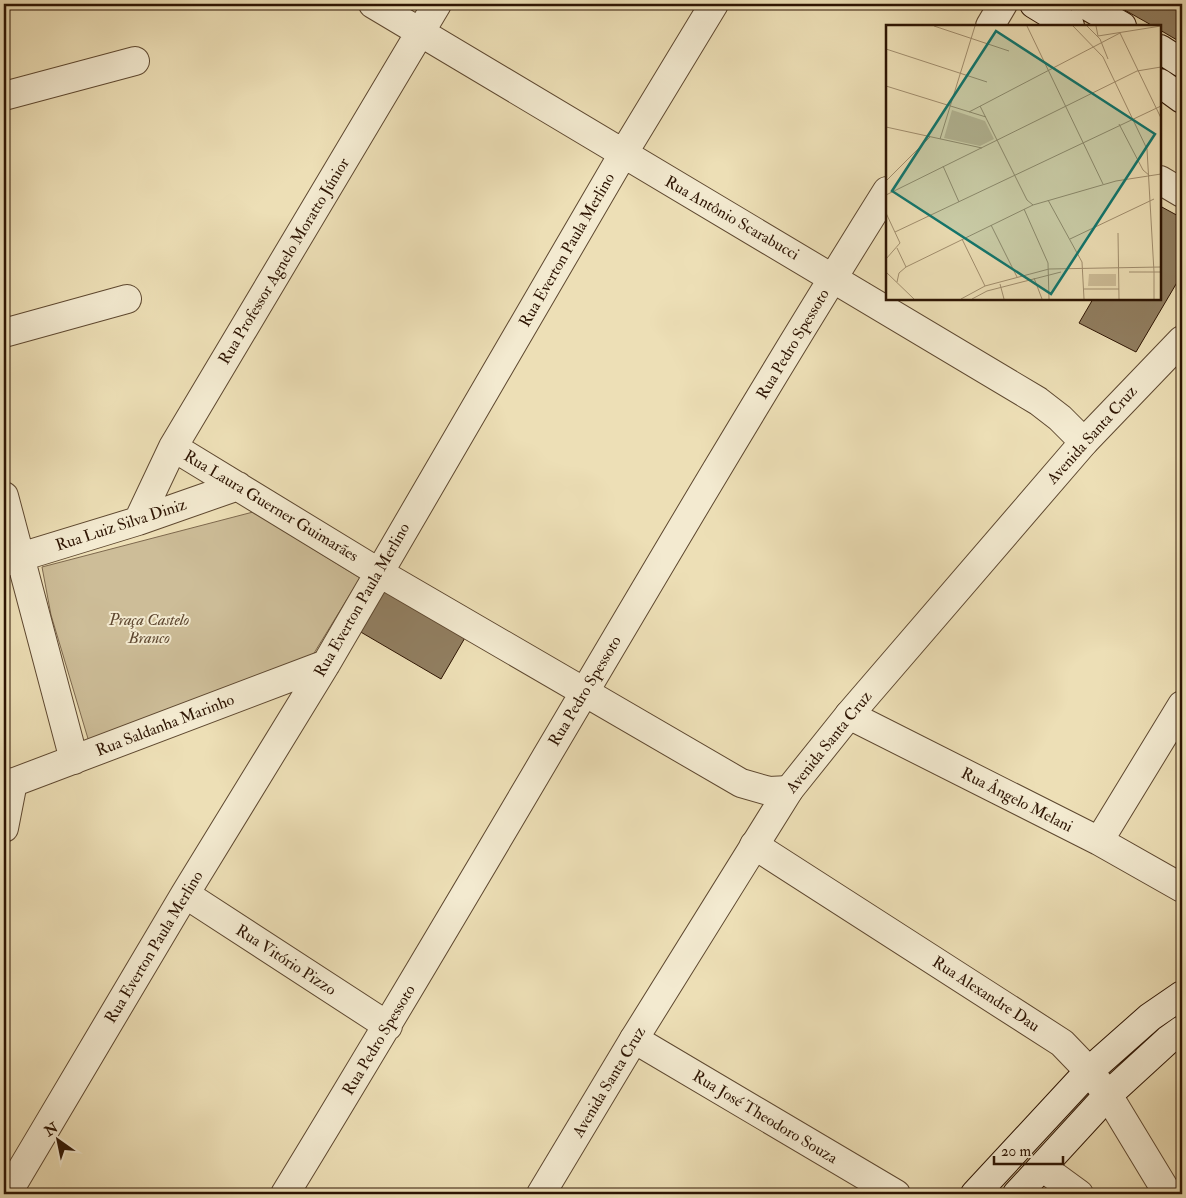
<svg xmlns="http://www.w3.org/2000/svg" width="1186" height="1198" viewBox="0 0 1186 1198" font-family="'IM FELL Double Pica',serif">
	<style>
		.green { fill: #cdbd98; stroke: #7e694e }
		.building { fill: #917e60; stroke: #2e1503 }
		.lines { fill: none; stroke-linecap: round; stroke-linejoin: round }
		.minor-casing { stroke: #5e4830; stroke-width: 30 }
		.tertiary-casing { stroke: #5e4830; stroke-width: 30 }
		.secondary-casing { stroke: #2e1503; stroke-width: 30 }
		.minor { stroke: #f3ead0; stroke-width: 28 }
		.tertiary { stroke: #f3ead0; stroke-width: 28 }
		.secondary { stroke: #f3ead0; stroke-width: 28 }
		.labels { text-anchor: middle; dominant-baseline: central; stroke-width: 4; stroke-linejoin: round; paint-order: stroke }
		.street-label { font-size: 16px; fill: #2e1503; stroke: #f3ead0 }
		.park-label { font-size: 16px; font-style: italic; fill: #5e4730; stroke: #f3ead0 }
		.inset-road { fill: none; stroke: #a18e6e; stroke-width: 1 }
		.view { fill: #0f766e; fill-opacity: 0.15; stroke: #0f766e; stroke-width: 2.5 }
		.inset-edge { fill: none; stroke: #2e1503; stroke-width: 2.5 }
	</style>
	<rect width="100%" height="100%" fill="#eddfb6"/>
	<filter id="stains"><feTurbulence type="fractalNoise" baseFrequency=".004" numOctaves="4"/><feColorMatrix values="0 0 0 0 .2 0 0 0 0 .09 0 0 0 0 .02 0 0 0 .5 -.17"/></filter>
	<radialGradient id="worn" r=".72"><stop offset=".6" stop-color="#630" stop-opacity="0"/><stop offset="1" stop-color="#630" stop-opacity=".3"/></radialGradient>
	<path class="green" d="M253,512L360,578L308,663L89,742L51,615L42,567Z"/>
	<path class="building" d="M1114,4H1182V43L1160,30V26H1153Z
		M1160,206L1182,218V274L1136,352L1079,323L1093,299H1160Z
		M385,587L466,636L441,679L359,631Z"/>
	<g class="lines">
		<defs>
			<path id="minor" d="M373,4L1038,401L1060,418L1084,442
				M990,26L1003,4
				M4,96L135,61
				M1160,180L1182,193
				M4,333L127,299
				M173,447L378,572L741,783L769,791L789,790
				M4,496L74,760
				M138,521L173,447L437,4
				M4,562L138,521L238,486
				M849,715L1099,841L1182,888
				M4,786L326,664
				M4,828L13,782
				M1099,841L1182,705
				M754,845L1062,1043L1089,1071L1108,1095L1168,1194
				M185,894L388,1026
				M634,1039L896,1194
				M1042,1167L1079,1194
				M7,1194L185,894L326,664L623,154L714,4
				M285,1194C489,861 680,521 887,191"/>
			<path id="tertiary" d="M541,1194L634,1039L789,790L849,715L1084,442L1182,340"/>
			<path id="secondary" d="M1034,4L1070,26
				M1084,4L1122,26
				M1160,49L1182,63
				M1160,83L1182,99
				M975,1194L1089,1071L1150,1017L1182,995
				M1017,1194L1108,1095L1168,1040L1182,1030"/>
		</defs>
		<use href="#minor" class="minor-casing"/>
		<use href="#tertiary" class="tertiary-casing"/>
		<use href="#secondary" class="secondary-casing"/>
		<use href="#minor" class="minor"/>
		<use href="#tertiary" class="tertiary"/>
		<use href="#secondary" class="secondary"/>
	</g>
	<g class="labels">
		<g class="street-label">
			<text transform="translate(732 218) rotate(30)">Rua Antônio Scarabucci</text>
			<text transform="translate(567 250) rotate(-60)">Rua Everton Paula Merlino</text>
			<text transform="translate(284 261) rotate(-59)">Rua Professor Agnelo Moratto Júnior</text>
			<text transform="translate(793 344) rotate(-59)">Rua Pedro Spessoto</text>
			<text transform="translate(1092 435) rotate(-48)">Avenida Santa Cruz</text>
			<text transform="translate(271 506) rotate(31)">Rua Laura Guerner Guimarães</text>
			<text transform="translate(121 525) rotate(-18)">Rua Luiz Silva Diniz</text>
			<text transform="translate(362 600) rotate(-60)">Rua Everton Paula Merlino</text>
			<text transform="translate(585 691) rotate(-59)">Rua Pedro Spessoto</text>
			<text transform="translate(165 725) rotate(-21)">Rua Saldanha Marinho</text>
			<text transform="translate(829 742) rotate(-51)">Avenida Santa Cruz</text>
			<text transform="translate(1017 800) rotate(27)">Rua Ângelo Melani</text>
			<text transform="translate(154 947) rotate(-59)">Rua Everton Paula Merlino</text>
			<text transform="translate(286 960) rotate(33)">Rua Vitório Pizzo</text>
			<text transform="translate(986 994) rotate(33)">Rua Alexandre Dau</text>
			<text transform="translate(379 1040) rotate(-59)">Rua Pedro Spessoto</text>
			<text transform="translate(609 1082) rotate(-59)">Avenida Santa Cruz</text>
			<text transform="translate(765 1117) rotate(31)">Rua José Theodoro Souza</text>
		</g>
		<g class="park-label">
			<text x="149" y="620">Praça Castelo<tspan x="149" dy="18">Branco</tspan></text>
		</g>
	</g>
	<g transform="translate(886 25)">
		<rect width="275" height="275" fill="#eddfb6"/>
		<path d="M66,85L99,96L108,114L94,121L58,113ZM203,249H230V261H202Z" fill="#cdbd98"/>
		<path class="inset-road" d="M48,1L123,26M141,1L217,159M187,1L217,32L261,124L268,247M201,1L214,14L222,34M210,1L212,11L275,1M234,8L275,93M0,24L101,57M0,61L100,92M94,81L141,175L147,180M83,87L234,8M233,99L257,145L264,151M0,102L96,123M54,114L89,1M57,141L73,177M0,156L44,112M0,170L251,46L275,42M162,175L196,237L198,274M138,184L162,238L163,274M0,188L14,218L0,234M105,200L131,252M9,207L275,81M232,208L233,274M76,214L99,261M184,214L268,174M11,223L20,242M0,247L28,274M243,247H275M268,247V274M148,253L156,274M11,257L13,248L20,242L147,180L230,156L275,149M114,259L118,274M198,264H233M75,274L99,261L163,244L275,242M86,274L101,266L175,247"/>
		<path class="view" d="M110,6L269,109L165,269L6,166Z"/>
		<rect width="275" height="275" class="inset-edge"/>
	</g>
	<rect width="1186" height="1198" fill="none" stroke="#eddfb6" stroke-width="20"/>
	<rect x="5" y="5" width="1176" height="1188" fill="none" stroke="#2e1503" stroke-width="2.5"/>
	<rect x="10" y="10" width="1166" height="1178" fill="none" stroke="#2e1503"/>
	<g transform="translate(58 1140) rotate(327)" stroke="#f3ead0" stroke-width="4" paint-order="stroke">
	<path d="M0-4L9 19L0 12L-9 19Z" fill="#2e1503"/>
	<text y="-8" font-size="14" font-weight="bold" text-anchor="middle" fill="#2e1503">N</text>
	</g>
	<path d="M994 1156v8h69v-8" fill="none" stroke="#2e1503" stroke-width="2.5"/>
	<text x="1001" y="1156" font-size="15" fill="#2e1503" stroke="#f3ead0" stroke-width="4" paint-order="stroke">20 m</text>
	<rect width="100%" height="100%" filter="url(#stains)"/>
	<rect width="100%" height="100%" fill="url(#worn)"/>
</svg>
